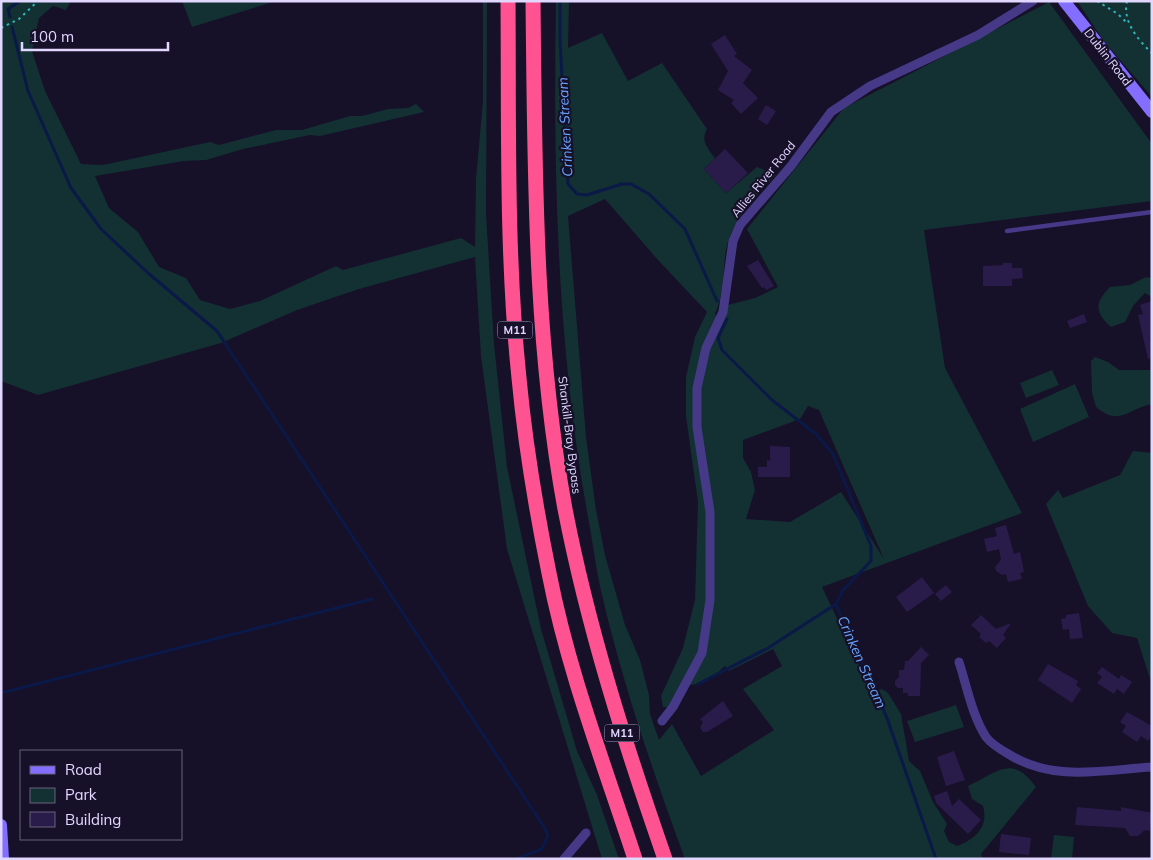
<svg xmlns="http://www.w3.org/2000/svg" width="1153" height="860" viewBox="0 0 1153 860" font-family="Mulish,sans-serif">
	<style>
		.green { fill: #133033; fill-rule: evenodd }
		.lines { fill: none; stroke-linecap: round; stroke-linejoin: round }
		.stream { stroke: #0a1947; stroke-width: 3 }
		.building { fill: #2a1c4a }
		.path { stroke: #2fb4bc; stroke-width: 2; stroke-dasharray: 2.5 4; stroke-linecap: butt }
		.lane { stroke: #463a88; stroke-width: 4.5 }
		.street { stroke: #463a88; stroke-width: 9 }
		.secondary { stroke: #836eff; stroke-width: 12 }
		.highway { stroke: #ff5291; stroke-width: 15 }
		.labels { text-anchor: middle; dominant-baseline: central; stroke-width: 4.5; stroke-linejoin: round; paint-order: stroke }
		.shield { fill: #171029; stroke: #a49bbf; stroke-width: 1 }
		.shield-label { font-size: 11px; font-weight: bold; fill: #e1d7ff }
		.street-label { font-size: 12px; fill: #e1d7ff; stroke: #171029 }
		.water-label { font-size: 14px; font-style: italic; fill: #65a6ff; stroke: #171029 }
	</style>
	<rect width="100%" height="100%" fill="#171029"/>
	<path class="green" d="M1,1H71L66,10L53,6L39,18L32,51L45,91L81,164L103,165L210,142L219,145L276,130H302L350,116H362L388,109L408,108L416,104L424,112L320,136L310,135L243,149L206,160L184,161L95,176L109,208L138,232L159,267L186,278L200,300L230,309L260,301L336,266L343,270L461,238L475,247L476,179L483,101V1H487L486,214L494,344L507,467L541,629L577,751L597,795L619,859H602L507,549L481,356L475,257L359,289L297,310L221,343L38,395L1,381Z
		M182,1H276L192,27Z
		M556,1H569L568,48L602,33L628,81L662,63L707,129C700,141 708,148 715,158L704,169L726,193L757,167L776,175C753,198 729,223 725,257C723,277 723,295 715,314L721,322L728,305L755,298L778,287L747,229L844,108L1049,2L1152,144V201L924,230L945,368L1022,513L822,587L872,692L882,689L888,693L901,714L909,761L920,771L933,802L947,824L944,831L949,842L957,846C975,839 989,827 983,806L972,799L968,786C998,772 1012,754 1036,787L981,854L983,859H685C653,772 623,685 602,595C596,570 593,543 588,517C557,347 553,174 556,1ZM605,199L658,260L707,312L695,337L686,377V416L698,502L695,600L683,648L661,696L663,707H669L682,685C699,687 713,677 725,666L729,671L773,649L782,666L743,689L774,730L701,776L672,724L659,740L650,714L649,695L640,660L625,625L605,555L596,510L586,437L568,216ZM808,406L819,410L884,559L841,492L790,522L746,519L755,490L751,472L743,458V440L800,419Z
		M1077,1H1152V97L1103,40Z
		M1146,277L1152,278V297L1145,293L1133,306L1125,322L1111,327C1094,312 1095,302 1110,287L1130,285Z
		M1095,357L1108,362L1119,370H1152V404C1127,409 1120,427 1096,407L1092,393L1091,361Z
		M1052,370L1059,385L1026,398L1020,383Z
		M1075,384L1089,417L1033,442L1020,409Z
		M1133,451L1152,453V685L1137,638L1112,633L1088,606L1046,504L1058,490L1063,498L1120,475Z
		M956,705L964,727L915,742L907,721Z
		M1054,835L1074,837L1072,859H1051Z"/>
	<g class="lines">
		<path class="stream" d="M560,1V41L568,184L577,194L587,195L622,184H631L649,194L685,229L717,301
			M10,17L8,9L20,1
			M12,27L28,91L71,188L101,229L148,273L217,331L544,827L548,835L542,849L516,859
			M727,319L718,338L722,350L772,400L816,434L833,454L871,546V561L843,590L836,604L887,718L936,859
			M698,684L768,648L836,604
			M1,693L372,599"/>
	</g>
	<path class="building" d="M725,35L737,54L734,56L752,70L743,83L758,98L741,114L731,103L734,100L718,90L728,71L711,44Z
		M766,105L776,111L767,125L758,119Z
		M725,149L748,173L726,193L704,169Z
		M758,260L774,286L766,290L764,287L762,288L747,266Z
		M1003,263H1012V268H1022L1023,278L1012,279V286H983V266L1003,265Z
		M1152,301V358L1148,359L1138,315L1143,314L1140,305Z
		M1084,314L1087,322L1070,328L1067,321Z
		M770,446L790,447V477H758V467H767V460L770,461Z
		M1006,525L1014,554L1020,552L1024,572L1020,573L1022,579L1008,582L1006,574L1002,575L996,571L995,567L1001,560L999,549L987,552L984,539L997,536L995,528Z
		M922,577L934,593L907,612L896,597Z
		M946,585L952,592L941,601L935,594Z
		M1079,613L1083,638L1070,639L1069,629L1063,630L1061,619L1066,618V615Z
		M981,615L996,629L1011,623L1003,635L1006,638L997,648L989,641L986,643L979,637L981,634L971,625Z
		M921,647L929,655L921,663L920,696H908V693H903V688H898L895,685V681L899,677V670H904L905,661H908Z
		M1048,664L1078,681L1076,685L1081,689L1072,703L1038,680Z
		M1102,667L1119,679L1121,675L1132,682L1124,694L1117,689L1114,694L1097,683L1102,677L1097,673Z
		M723,701L733,716L707,732H703L700,728L703,722L700,719Z
		M1127,712L1152,726V735L1148,741L1141,736L1137,742L1122,732L1126,726L1120,722Z
		M954,751L965,780L946,786L937,757Z
		M947,791L952,806L959,799L981,820L968,834L936,803L934,796Z
		M1077,807L1121,811V807L1152,813L1150,831L1145,830L1138,836H1130L1125,828L1075,825Z
		M1001,834L1031,838L1029,855L999,852Z"/>
	<g class="lines">
		<path class="path" d="M1097,1L1118,14L1128,24
			M1127,1C1122,21 1138,40 1152,53
			M1,28L19,19L38,1"/>
		<path class="lane" d="M1007,231L1152,212"/>
		<path class="street" d="M959,662C967,687 972,715 986,737C991,744 1003,751 1010,755C1055,782 1103,770 1152,767
			M662,721L673,707L702,653L710,600V512L697,427V388L706,348L723,312L733,241L740,225L791,166L831,112L870,86L978,35L1033,1
			M564,859L586,833"/>
		<path class="secondary" d="M1064,1L1152,112
			M1,825L3,859"/>
		<path class="highway" d="M508,1C509,127 506,253 519,378C525,443 536,509 549,573C568,671 604,764 635,859
			M533,1C535,171 534,341 565,509C588,628 625,744 665,859"/>
	</g>
	<g class="labels">
		<g class="shield">
			<rect x="497.5" y="321.5" width="35" height="17" rx="4"/>
			<rect x="604.5" y="724.5" width="35" height="17" rx="4"/>
		</g>
		<g class="shield-label">
			<text x="515" y="330">M11</text>
			<text x="622" y="733">M11</text>
		</g>
		<g class="street-label">
			<text transform="translate(1108 57) rotate(52)">Dublin Road</text>
			<text transform="translate(763 179) rotate(-51)">Allies River Road</text>
			<text transform="translate(570 435) rotate(83)">Shankill-Bray Bypass</text>
		</g>
		<g class="water-label">
			<text transform="translate(565 127) rotate(-93)">Crinken Stream</text>
			<text transform="translate(862 662) rotate(66)">Crinken Stream</text>
		</g>
	</g>
	<rect width="1153" height="860" fill="none" stroke="#e1d7ff" stroke-width="5"/>
	<rect x="20" y="750" width="162" height="90" fill="#171029" stroke="#68607f"/>
	<rect x="30" y="766" width="25" height="8" fill="#836eff" stroke="#68607f"/>
	<text x="65" y="775" font-size="15" fill="#e1d7ff">Road</text>
	<rect x="30" y="788" width="25" height="15" fill="#133033" stroke="#68607f"/>
	<text x="65" y="800" font-size="15" fill="#e1d7ff">Park</text>
	<rect x="30" y="812" width="25" height="15" fill="#2a1c4a" stroke="#68607f"/>
	<text x="65" y="825" font-size="15" fill="#e1d7ff">Building</text>
	<path d="M22 42v8h146v-8" fill="none" stroke="#e1d7ff" stroke-width="2.5"/>
	<text x="30" y="42" font-size="15" fill="#e1d7ff" stroke="#171029" stroke-width="4" paint-order="stroke">100 m</text>
</svg>
